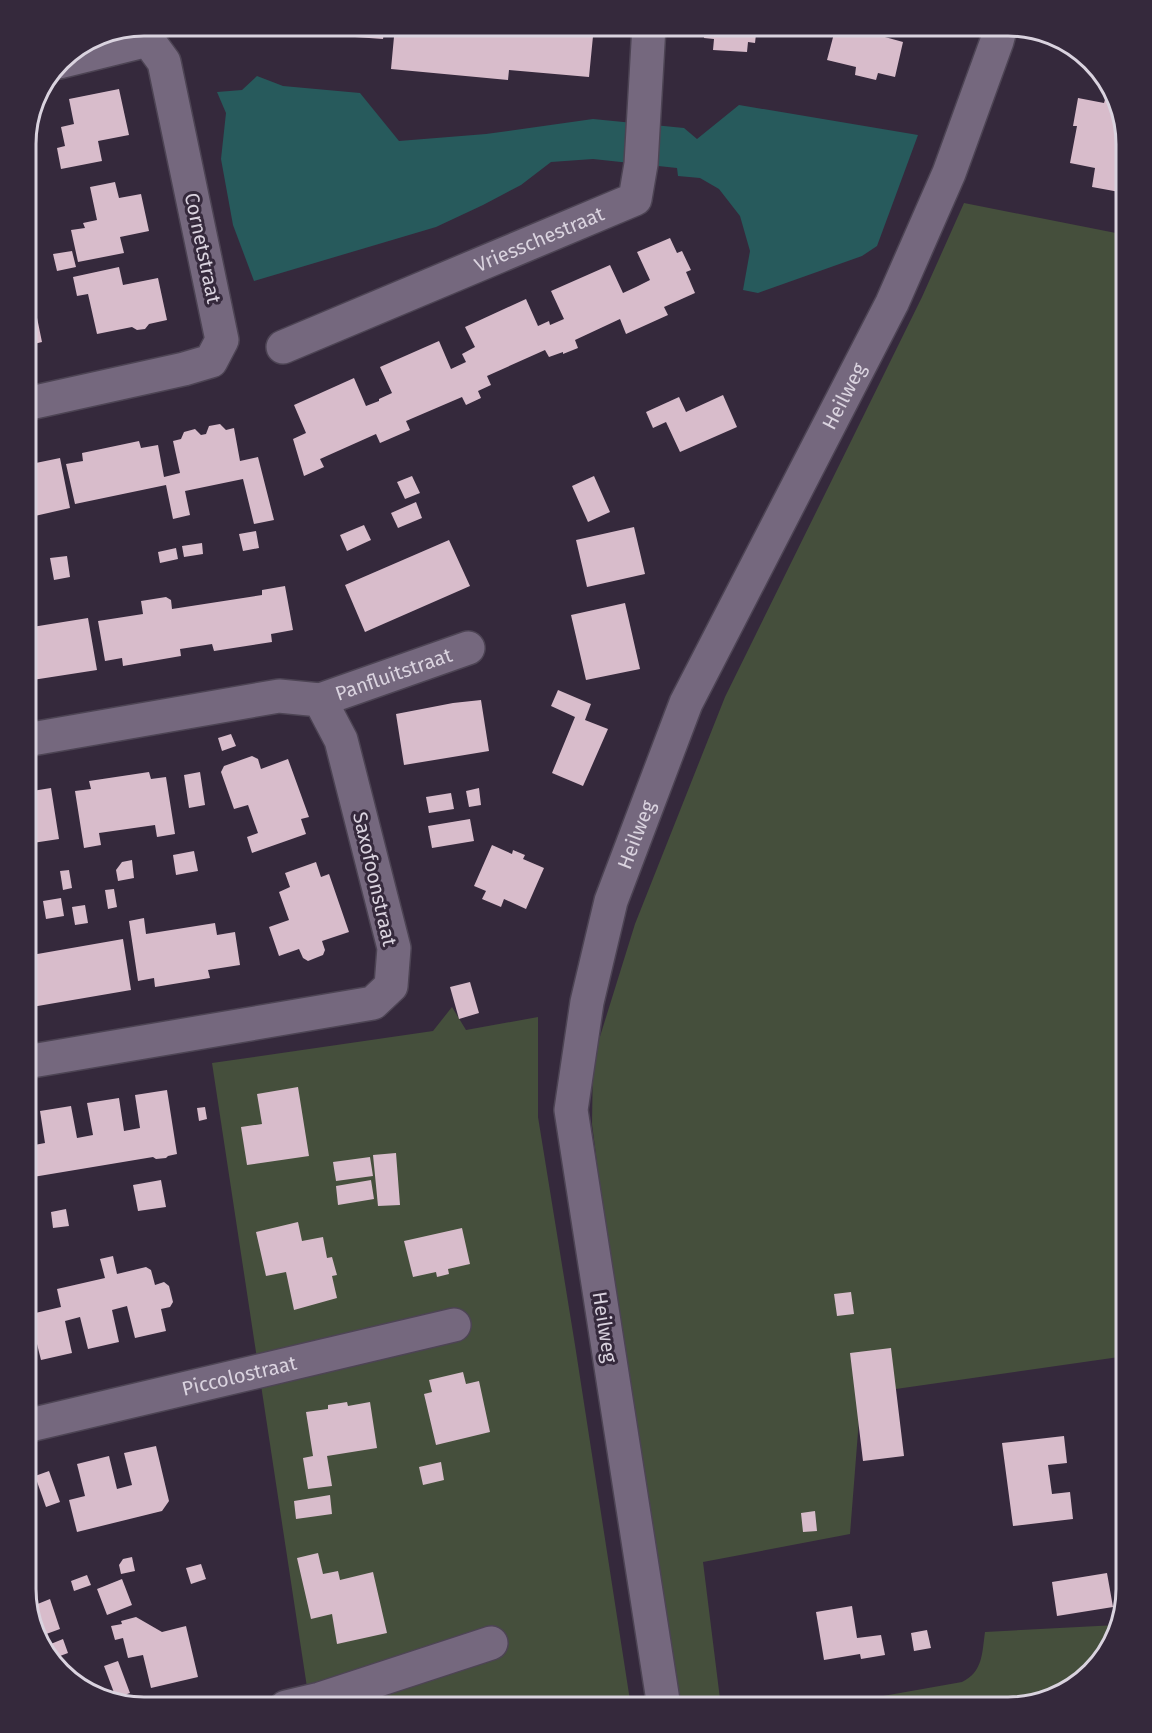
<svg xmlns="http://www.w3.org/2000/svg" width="1152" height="1733" viewBox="0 0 1152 1733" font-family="'Fira Sans',sans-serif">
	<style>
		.green { fill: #454f3c }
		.water { fill: #275a5c }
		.building { fill: #d8bccb }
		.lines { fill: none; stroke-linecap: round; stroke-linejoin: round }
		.minor-casing { stroke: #4d4454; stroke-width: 36 }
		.minor { stroke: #75687e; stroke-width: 33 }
		.labels { text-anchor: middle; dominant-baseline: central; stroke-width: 6; stroke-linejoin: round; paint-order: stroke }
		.street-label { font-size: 20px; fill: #dad3df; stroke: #35293c }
		.rim { fill: none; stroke: #dad3df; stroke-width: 3 }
	</style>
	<rect width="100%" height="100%" fill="#35293c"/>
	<path class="green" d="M964,203L1126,235V1356L861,1394L850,1534L703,1562L721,1707H681L603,1210L592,1124L593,1059L635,924L725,697L922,297Z
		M452,1007L466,1030L538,1017V1117L575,1345L631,1707H310L212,1063L433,1031Z
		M1117,1625L1110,1649L1067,1692L1008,1707H821L962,1682C983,1672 982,1653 985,1632Z"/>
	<path class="water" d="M257,76L283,86L360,93L399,141L486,134L593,119L684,128L697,139L739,105L918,135L877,246L862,256L758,293L743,290L750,251L740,216L719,189L700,178L678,176L677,168L593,159L551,162L521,185L483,205L436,227L254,281L233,225L221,159L226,113L217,92L242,90Z"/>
	<path class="building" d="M356,26H385L383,39L355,37Z
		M395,26H594L589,77L509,70L508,80L391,69Z
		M705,26H757L755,43L748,42L747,52L713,50L714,39L704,38Z
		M775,26H786L784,34L773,31Z
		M803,26H819L817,37L801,34Z
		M836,26H876L874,34L903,42L895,77L878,73L876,80L855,75L856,67L827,60Z
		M119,89L129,135L98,141L102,161L61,169L57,148L65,146L61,127L74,124L69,99Z
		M1106,96L1114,97L1122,128L1118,127V131L1121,132L1117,156L1126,157L1125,193L1092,187L1095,168L1070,163L1077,126H1073L1078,98L1104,103Z
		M115,182L119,198L141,194L149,231L120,237L124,253L78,262L71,230L85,228L83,223L97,220L90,187Z
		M670,238L677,253L682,251L691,270L686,272L695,293L664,307L668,315L626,334L620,319L575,340L578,348L563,354V352L549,357L545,350L487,376L491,385L478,391L481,398L466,405L462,397L406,421L410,430L380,443L376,434L320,459L324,467L304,476L293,439L306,433L294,405L354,378L366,406L379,401V399L392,393L380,367L439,341L451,369L466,362L462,354L475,347L465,327L526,299L538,326L549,321L550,325L564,319L551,291L610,265L623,293L636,287L650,280L637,252Z
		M72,251L76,267L57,271L53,254Z
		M119,267L123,285L158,278L167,320L149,324L145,329L137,330L132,327L97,334L88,294L77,296L73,277Z
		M35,308L42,342L26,346V310Z
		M723,395L737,427L680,452L666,422L653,428L646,412L679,397L686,412Z
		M220,424L226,430L234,428L240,461L258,457L274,520L254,524L243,479L185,491L190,515L173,519L166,485L75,504L66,464L83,461L82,453L139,441L141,448L158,445L164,477L180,473L173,441L181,439L184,432L195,429L201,435L206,434L209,426Z
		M60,458L70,508L26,518V465Z
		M412,476L420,493L405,499L397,482Z
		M594,476L610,512L588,522L572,486Z
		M416,502L422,518L398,528L391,513Z
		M364,525L371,540L347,551L340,535Z
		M634,527L645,574L587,587L576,540Z
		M256,531L259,548L243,551L239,534Z
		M449,540L470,586L365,632L345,585Z
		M202,543L203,554L184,557L182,546Z
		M176,548L178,559L160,563L158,552Z
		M67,556L70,577L54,580L50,558Z
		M28,558L30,569L26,570V559Z
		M29,576L30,587L26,588V577Z
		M285,586L293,630L271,634L272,642L214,651L212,644L180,649L181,656L123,666L122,658L105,661L98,621L143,614L141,601L166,597L171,600L172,609L262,595V590Z
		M625,603L640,669L586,680L571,615Z
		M88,618L97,670L26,681V628Z
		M558,690L591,704L585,720L608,729L583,786L552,773L575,717L551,706Z
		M481,700L489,751L404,765L396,714L453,703Z
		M231,734L236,746L222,751L218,738Z
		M252,756L258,759L261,769L288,759L309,817L301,819L306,834L252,853L247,837L258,833L248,805L234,809L221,772L224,766Z
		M149,772L151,779L166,777L175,834L157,837L155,825L99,833L101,845L84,848L75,791L91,789L89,781Z
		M200,772L205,805L189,808L184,775Z
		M51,788L59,839L26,844V792Z
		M479,788L481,805L469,807L466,791Z
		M451,793L454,809L429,813L426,797Z
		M470,819L474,841L432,848L428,826Z
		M492,845L512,854L513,850L525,855L523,859L544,868L526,909L504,899L501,907L482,899L486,891L474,886Z
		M194,851L198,871L176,875L173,855Z
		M132,860L134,878L118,881L116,870L122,862Z
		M316,862L321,877L329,874L349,932L322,941L325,950L323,955L308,961L303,958L299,949L279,956L269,927L289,920L279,892L290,887L285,873Z
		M69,870L72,888L63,890L60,871Z
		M114,889L117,907L108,909L105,890Z
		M61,898L64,916L46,919L43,901Z
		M85,905L88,923L75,925L72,907Z
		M144,918L146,934L215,923L217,935L235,932L240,965L208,970L210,978L155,987L154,978L138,981L129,921Z
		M123,939L131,990L26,1008V956Z
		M470,982L479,1013L459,1019L450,987Z
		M298,1087L309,1156L247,1165L241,1127L262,1124L257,1094Z
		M167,1090L177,1154L168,1156L166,1158L156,1159L153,1157L33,1177L30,1160L26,1161V1131H27L29,1146L45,1143L40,1111L71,1106L77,1138L93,1135L87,1103L119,1098L124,1131L140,1128L135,1095Z
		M205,1107L207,1119L199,1121L197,1108Z
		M396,1153L400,1205L378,1206L373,1155Z
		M370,1157L373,1176L336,1181L333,1162Z
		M161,1180L166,1207L138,1211L133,1185Z
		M371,1180L374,1199L338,1205L336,1186Z
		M66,1209L69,1226L53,1228L51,1212Z
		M298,1222L302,1241L323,1237L327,1258L332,1257L337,1275L332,1276L337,1298L294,1310L286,1272L266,1276L256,1232Z
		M462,1228L470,1264L448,1269L449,1274L437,1277L436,1272L413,1277L404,1241Z
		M113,1256L117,1274L146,1267L151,1270L155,1285L164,1282L169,1286L173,1302L170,1307L161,1309L166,1331L135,1338L127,1306L112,1310L119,1342L88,1349L80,1317L65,1321L72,1353L41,1360L33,1328L26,1330V1297L31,1314L61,1307L57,1289L105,1278L100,1259Z
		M851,1292L854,1314L837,1316L834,1294Z
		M891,1348L904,1456L863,1461L850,1353Z
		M463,1372L466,1384L479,1381L490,1432L436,1445L424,1394L432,1392L429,1380Z
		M347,1402L348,1406L370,1402L377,1448L327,1456L332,1486L308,1489L303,1458L313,1456L306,1412L328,1409V1405Z
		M1064,1436L1067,1463L1048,1465L1052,1494L1070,1492L1073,1519L1013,1526L1002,1443Z
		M156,1446L169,1501L162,1511L77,1532L69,1500L85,1496L77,1464L109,1456L117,1489L132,1485L124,1453Z
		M441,1462L444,1480L423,1485L419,1467Z
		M49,1471L60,1502L46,1507L35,1476Z
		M330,1495L332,1514L296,1519L294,1501Z
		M815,1511L817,1531L803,1532L801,1513Z
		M29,1547L34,1561L26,1564V1548Z
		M318,1553L323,1574L338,1571L340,1580L373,1572L387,1633L337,1644L332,1614L311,1619L297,1558Z
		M132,1557L135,1571L121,1574L119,1565L123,1559Z
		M201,1564L206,1579L191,1584L186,1568Z
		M1107,1573L1113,1607L1057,1616L1052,1582Z
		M87,1575L91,1585L74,1591L71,1581Z
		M122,1579L132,1605L107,1615L97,1589Z
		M50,1599L60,1629L38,1637L30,1607Z
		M852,1606L857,1638L881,1635L885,1655L861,1659L860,1654L824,1660L816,1612Z
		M136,1617L162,1632L186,1626L198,1677L151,1688L143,1655L128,1658L123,1638L115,1640L111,1626L122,1624L121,1621Z
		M927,1630L931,1648L914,1651L911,1633Z
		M63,1639L68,1653L52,1659L41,1648Z
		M118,1661L130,1693L116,1698L104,1666Z
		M549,1701L550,1707H520V1706Z"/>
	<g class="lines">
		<defs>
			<g id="minor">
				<path id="s1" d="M283,347L635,199L641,164L649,26"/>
				<path d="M26,404L184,369L211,361L222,340L164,62L148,40L59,62"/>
				<path id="s2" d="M320,700L468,648"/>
				<path d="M26,1062L373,1003L391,986L394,948L341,740L320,700L279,696L26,740"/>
				<path id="s3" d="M26,1426L454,1325"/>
				<path d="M286,1707L320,1699L491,1643"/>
				<path id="s4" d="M664,1707L571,1110L587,1002L611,901L686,703L892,303L949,173L997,41L1001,26"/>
			</g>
		</defs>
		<use href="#minor" class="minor-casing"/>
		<use href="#minor" class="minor"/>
	</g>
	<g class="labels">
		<g class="street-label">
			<text stroke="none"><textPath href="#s1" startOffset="278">Vriesschestraat</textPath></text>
			<text transform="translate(203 248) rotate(78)">Cornetstraat</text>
			<text stroke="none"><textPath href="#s4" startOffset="1374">Heilweg</textPath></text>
			<text stroke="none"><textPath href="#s2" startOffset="78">Panfluitstraat</textPath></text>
			<text stroke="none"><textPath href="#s4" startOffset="888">Heilweg</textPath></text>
			<text transform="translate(375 879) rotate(77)">Saxofoonstraat</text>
			<text transform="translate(605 1327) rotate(81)">Heilweg</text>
			<text stroke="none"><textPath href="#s3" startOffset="219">Piccolostraat</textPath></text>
		</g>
	</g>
	<path d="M0 0H1152V1733H0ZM144 36H1008A108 108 0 0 1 1116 144V1589A108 108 0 0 1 1008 1697H144A108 108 0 0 1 36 1589V144A108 108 0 0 1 144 36Z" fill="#35293c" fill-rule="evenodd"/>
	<path class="rim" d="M144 36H1008A108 108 0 0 1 1116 144V1589A108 108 0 0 1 1008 1697H144A108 108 0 0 1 36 1589V144A108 108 0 0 1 144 36Z"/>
</svg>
